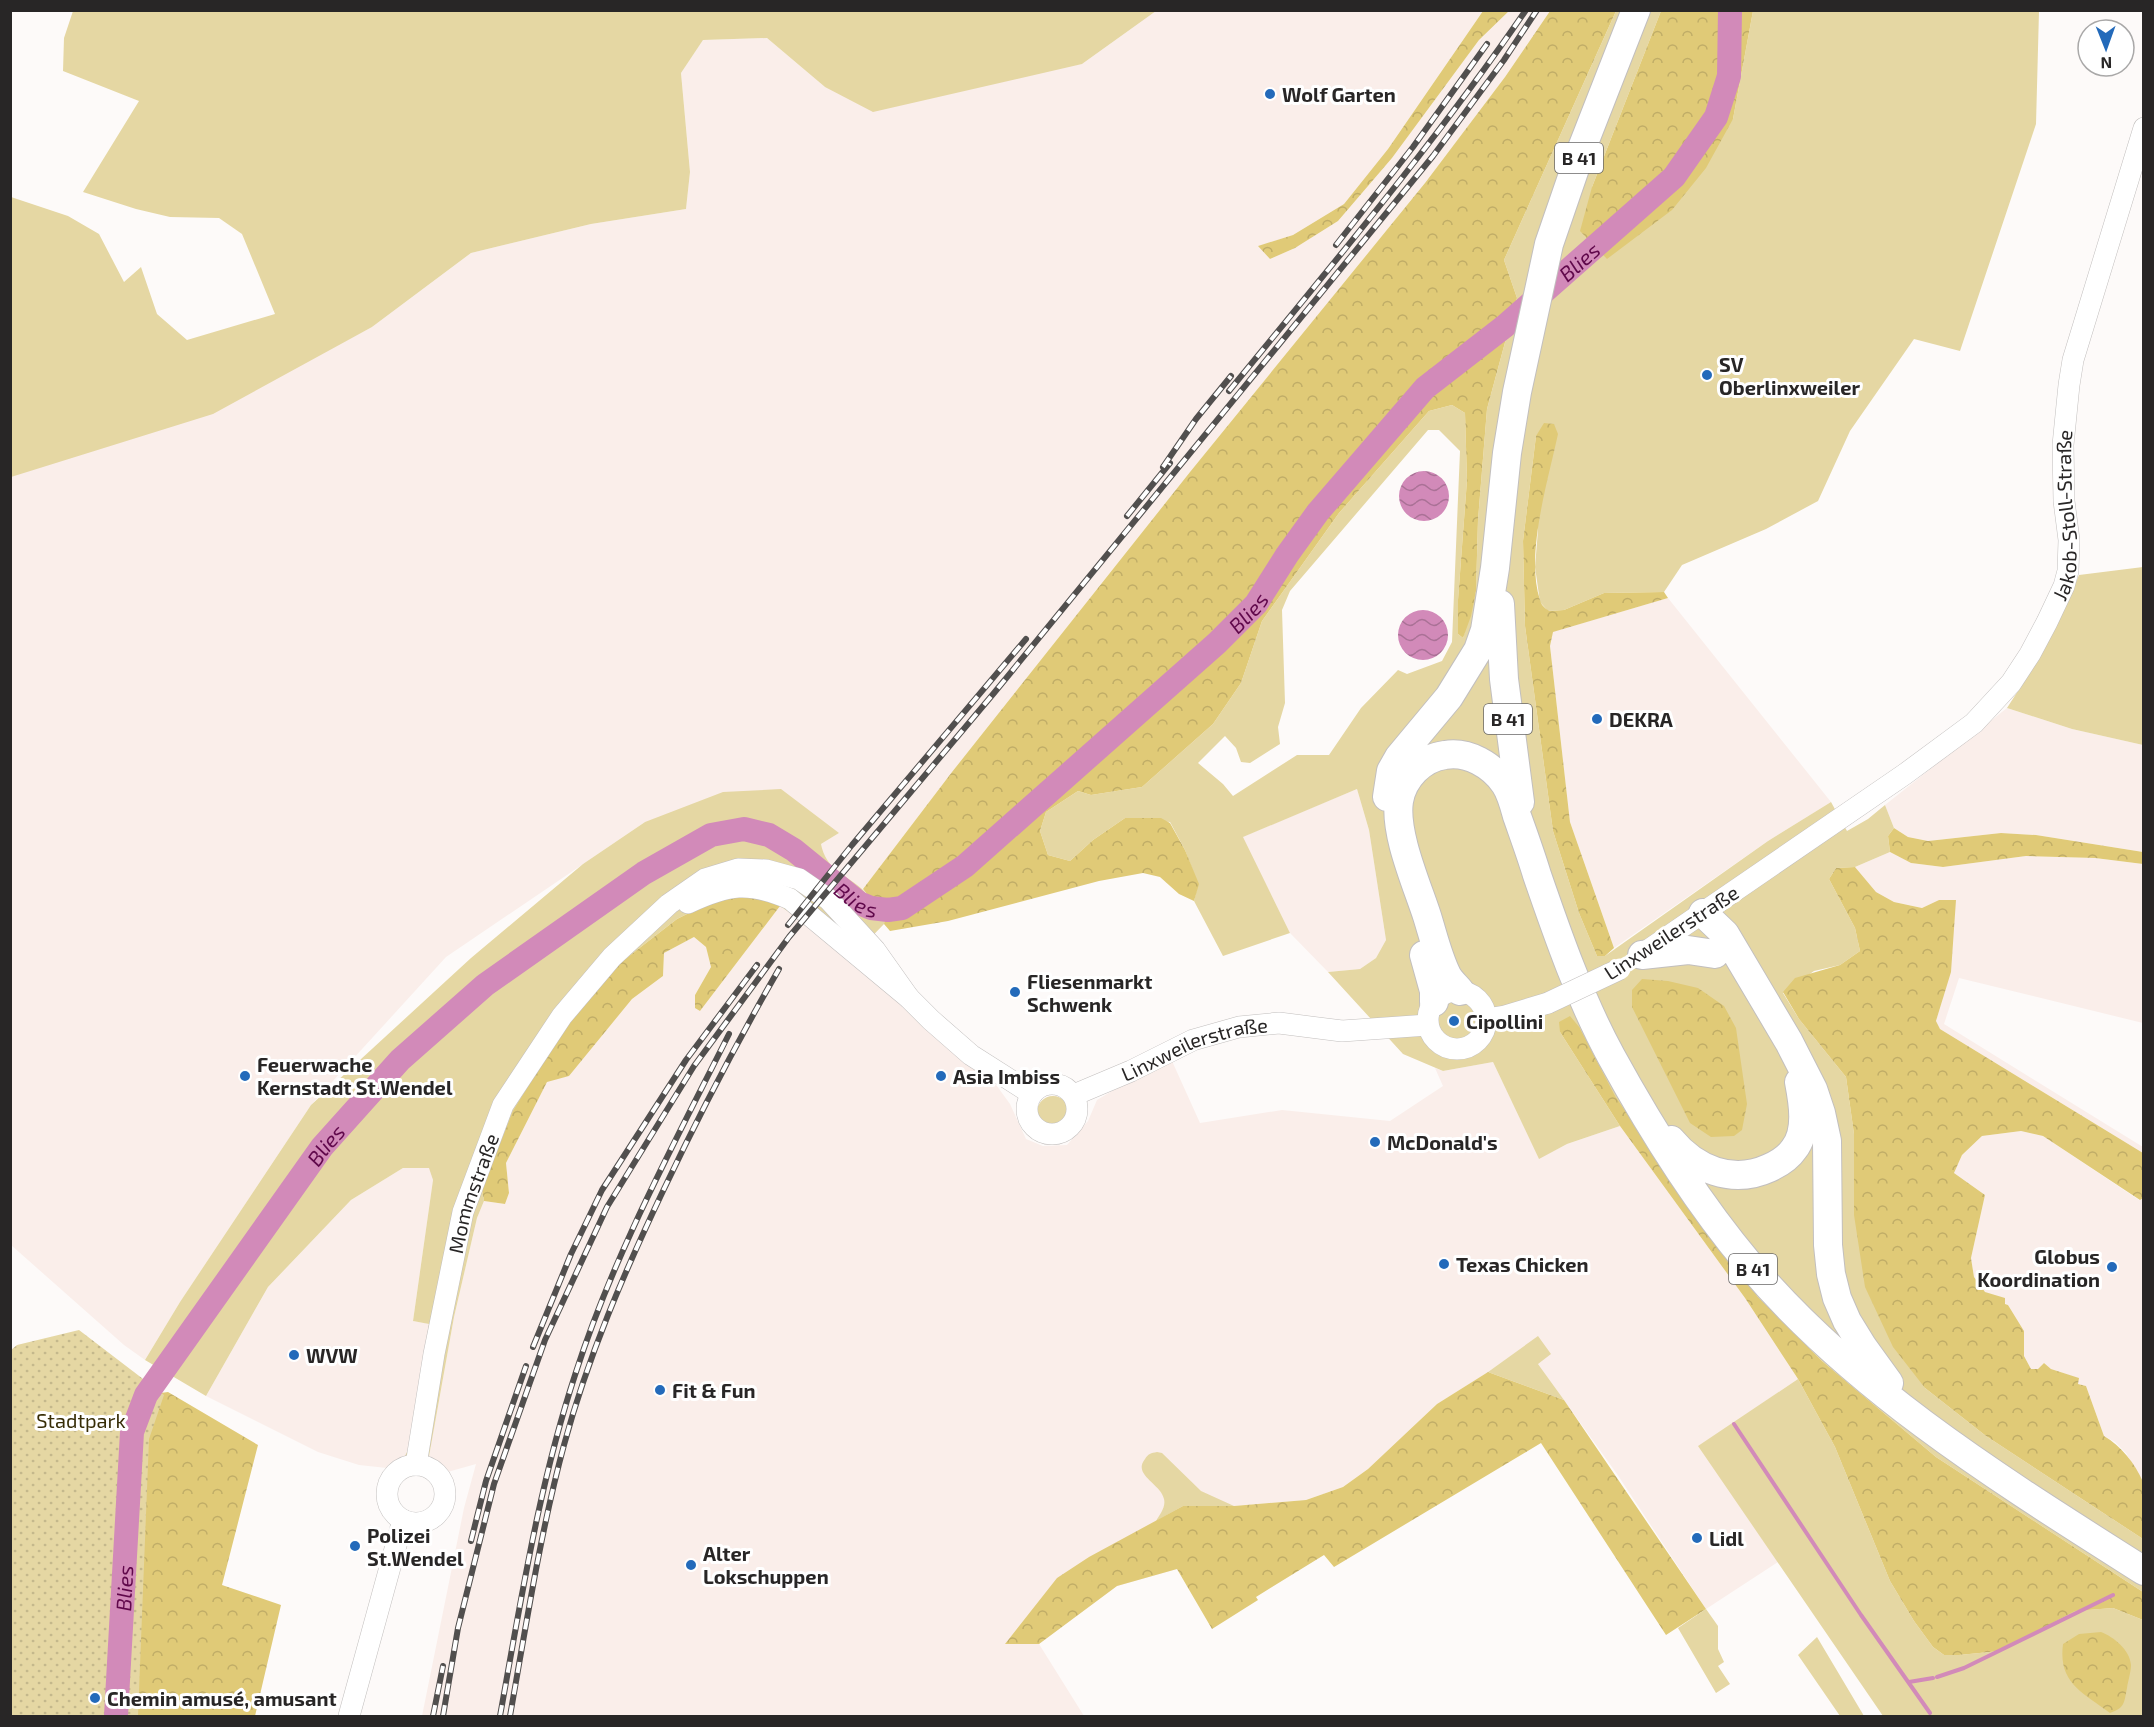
<svg xmlns="http://www.w3.org/2000/svg" width="2154" height="1727" viewBox="0 0 2154 1727" font-family="'Exo 2',sans-serif">
	<style>
		.built { fill: #faeeea }
		.grass { fill: #e5d7a3; fill-rule: evenodd }
		.forest { fill: url(#forest-crowns) }
		.park { fill: url(#park-dots) }
		.water { fill: url(#water-waves) }
		.lines { fill: none; stroke-linecap: round; stroke-linejoin: round }
		.stream { stroke: #d28ab9; stroke-width: 4 }
		.river { stroke: #d28ab9; stroke-width: 24 }
		.secondary-casing { stroke: #c2bfbe; stroke-width: 22 }
		.highway-casing { stroke: #c2bfbe; stroke-width: 30 }
		.secondary { stroke: #fff; stroke-width: 21 }
		.highway { stroke: #fff; stroke-width: 28 }
		.rail-casing { stroke: #514f4e; stroke-width: 6 }
		.rail { stroke: #fff; stroke-width: 4; stroke-dasharray: 11; stroke-linecap: butt }
		.secondary-bridge-casing { stroke: #c2bfbe; stroke-width: 22; stroke-linecap: butt }
		.secondary-bridge { stroke: #fff; stroke-width: 21 }
		.poi-dot { fill: #236aba; stroke: #fff; stroke-width: 2 }
		.labels { text-anchor: middle; dominant-baseline: central; stroke-width: 6; stroke-linejoin: round; paint-order: stroke }
		.shield { fill: #fff; stroke: #686767; stroke-width: 1.5 }
		.shield-label { font-size: 18px; font-weight: bold; fill: #282626 }
		.poi-label { font-size: 20px; font-weight: bold; fill: #282626; stroke: #fff; text-anchor: start }
		.street-label { font-size: 20px; fill: #282626; stroke: #fff }
		.park-label { font-size: 20px; fill: #372d07; stroke: #fff }
		.water-label { font-size: 21px; font-style: italic; fill: #60084b; stroke: #fff }
	</style>
	<defs>
		<pattern id="forest-crowns" width="20" height="18" patternUnits="userSpaceOnUse" patternTransform="scale(1.5)"><rect width="20" height="18" fill="#e0ca77"/><path d="M2 6a3 3 0 1 1 6 0M12 15a3 3 0 1 1 6 0" fill="none" stroke="#c0ad67"/></pattern>
		<pattern id="park-dots" width="8" height="8" patternUnits="userSpaceOnUse" patternTransform="scale(1.5)"><rect width="8" height="8" fill="#e5d7a3"/><path d="M2 2h.1M6 6h.1" fill="none" stroke="#c4b88c" stroke-width="1.8" stroke-linecap="round"/></pattern>
		<pattern id="water-waves" width="16" height="10" patternUnits="userSpaceOnUse" patternTransform="scale(1.5)"><rect width="16" height="10" fill="#d28ab9"/><path d="M0 5q4-4 8 0t8 0" fill="none" stroke="#aa7196"/></pattern>
	</defs>
	<rect width="100%" height="100%" fill="#fdfaf9"/>
	<path class="built" d="M1156,11H1483L1388,149L1344,204L1293,235L1259,246L1270,259L1295,248L1338,221L1392,158L1479,40L1509,11H1550L1505,77L1425,183L1190,472L952,772L863,889L828,864L823,855L821,844L839,833L645,822L446,957L311,1105L180,1302L145,1360L124,1345L11,1245L10,477L305,362L372,327L471,253L591,224L686,209L690,172L681,73L703,40L767,38L825,87L1082,64Z
		M1668,598L1831,802L1768,841L1614,948L1570,822L1550,646L1552,632Z
		M2007,708L2072,729L2143,745V852L2036,835L2001,833L1928,841L1908,837L1894,828L1885,805Z
		M1357,789L1369,830L1386,940L1376,958L1360,969L1328,972L1290,933L1242,837Z
		M1890,852L1911,863L1943,867L2026,856L2095,858L2143,864V1023L1959,978L1944,1024L2143,1147V1153L1940,1029L1936,1021L1943,998L1939,900L1922,908L1894,902L1876,892L1855,867Z
		M780,906L829,940L994,1082L1010,1104L1026,1139L1043,1146L1067,1145L1088,1121L1097,1100L1132,1079L1172,1061L1200,1123L1282,1110L1390,1121L1443,1086L1435,1068L1443,1071L1493,1062L1539,1158L1567,1144L1620,1126L1745,1298L1798,1379L1699,1446L1778,1562L1706,1609L1617,1474L1525,1346L1488,1372L1437,1404L1368,1469L1343,1487L1306,1500L1234,1506L1177,1569L1117,1586L1039,1644L1084,1716H422L464,1508L476,1464L444,1473L428,1462L454,1317L477,1218L484,1201L505,1204L509,1193L506,1163L547,1081L569,1076L632,999L663,976L664,953L694,937L706,947L711,967L695,995L700,1011Z
		M2021,1131L2043,1136L2139,1200L2143,1198V1483L2126,1453L2115,1442L2104,1436L2086,1386L2078,1384V1378L2051,1369L2044,1363L2038,1370L2031,1369L2024,1356V1331L2008,1305L1984,1292L1974,1277L1971,1258L1985,1195L1954,1173L1962,1155L1982,1136Z
		M403,1168H430L433,1180L413,1321L430,1324L410,1447L403,1460L387,1468L359,1465L318,1452L206,1396L268,1287L351,1200Z"/>
	<path class="grass" d="M73,11V10L1156,11L1082,64L873,112L825,87L767,38L703,40L681,73L690,172L686,209L591,224L471,253L372,327L213,414L11,477V197L68,216L99,234L124,282L141,267L157,314L187,340L275,314L242,234L219,218L170,217L136,209L83,192L139,101L63,71L64,38Z
		M1616,11H1661L1592,187L1733,119L1753,11H2039L2036,124L1960,351L1914,339L1850,431L1818,501L1766,529L1682,565L1664,592L1604,593L1564,610L1548,611L1540,602L1535,567L1538,530L1536,436L1523,541L1525,626L1553,831L1579,913L1597,956H1605L1768,841L1831,802L1847,831L1868,819L1885,805L1894,828L1888,836L1890,852L1855,867L1836,868L1829,879L1855,928L1860,951L1840,965L1814,971L1783,993L1799,1019L1846,1077L1854,1134L1925,1388L1986,1436L2143,1539V1592L1936,1457L1822,1361L1758,1297L1696,1214L1614,1096L1580,1028L1560,1032L1620,1126L1567,1144L1539,1159L1493,1062L1443,1071L1403,1054L1328,972L1360,969L1376,958L1386,940L1369,830L1357,789L1243,837L1290,933L1223,956L1194,901L1198,884L1185,850L1170,822L1125,818L1093,840L1070,861L1048,855L1040,831L1046,812L1078,791L1091,795L1142,787L1213,724L1241,683L1262,621L1339,513L1429,411L1452,405L1465,413L1467,480L1458,600V634L1463,638L1476,591L1478,520L1487,409L1517,298L1504,260ZM1428,430H1439L1460,451L1452,642L1442,661L1407,674L1398,670L1361,708L1329,755H1297L1233,796L1223,784L1198,763L1225,736L1236,748L1241,762L1250,763L1280,744L1278,727L1285,703L1282,610L1290,591Z
		M2143,567V745L2072,729L2007,708C2036,664 2059,624 2079,575Z
		M781,789L839,833L821,844C826,869 843,873 861,888C870,896 877,908 885,917L884,924L850,959L829,940L780,906L711,902L677,919L615,967L482,1188L484,1201L477,1218L454,1317L428,1462L403,1460L410,1446L429,1324L413,1321L433,1180L429,1168H403L351,1200L268,1287L206,1396L145,1360L180,1302L311,1105L471,958L583,864L645,822L723,792Z
		M1037 1112a16 16 0 1 1 32 0a16 16 0 1 1-32 0Z
		M1538,1336L1551,1354L1538,1364L1564,1400L1488,1372Z
		M1798,1379L1835,1447L1890,1581L1914,1621L1933,1647L1944,1655H1959L2000,1651L2074,1611L2113,1608L2143,1620V1716H1883L1698,1446Z
		M1157,1452L1162,1453L1201,1491L1234,1506H1183L1156,1521C1160,1514 1166,1507 1164,1499C1161,1484 1132,1475 1145,1459C1148,1454 1151,1453 1157,1452Z
		M1706,1609L1718,1626V1649L1724,1662L1718,1666L1730,1684L1716,1693L1678,1628Z
		M1817,1637L1864,1716H1840L1798,1655Z"/>
	<path class="forest" d="M1483,11H1509L1479,40L1392,158L1338,221L1295,248L1270,259L1258,246L1293,235L1344,204L1388,149Z
		M1550,11H1616L1504,260L1517,298L1487,409L1478,520L1476,591L1471,616L1463,638L1458,634V600L1467,480L1465,413L1452,405L1429,411L1339,513L1262,621L1241,683L1213,724L1142,787L1091,795L1078,791L1046,812L1040,831L1048,855L1070,861L1093,840L1125,818H1161L1170,823L1185,850L1199,884L1194,901L1179,894L1160,877L1143,873L1099,881L948,921L890,931L884,924L885,917L863,889L952,772L1190,472L1425,183L1505,77Z
		M1661,11H1753L1733,119L1706,168L1672,210L1607,259L1580,231L1592,187Z
		M1544,423L1554,424L1558,434C1548,481 1525,555 1540,600C1541,605 1545,608 1549,611L1564,610L1604,593L1664,592L1668,598L1553,632L1550,646L1570,822L1614,948L1605,956H1597L1579,913L1553,831L1525,626L1523,541L1536,436Z
		M1894,828L1908,837L1928,841L2001,833L2036,835L2143,852V864L2095,858L2026,856L1943,867L1911,863L1890,852L1888,836Z
		M1855,867L1876,892L1894,902L1922,908L1939,900H1956L1951,972L1936,1021L1940,1029L2143,1153V1198L2140,1200L2043,1136L2021,1131L1982,1136L1962,1155L1954,1173L1985,1195L1971,1258L1974,1277L1985,1292L2005,1298V1304L2008,1305L2024,1331V1356L2031,1369H2038L2044,1363L2051,1369L2079,1378L2078,1384L2086,1386L2104,1436C2121,1446 2135,1463 2143,1482C2147,1492 2144,1526 2143,1539L1986,1436L1925,1388L1893,1347L1865,1287L1854,1215V1134L1846,1077L1799,1019L1783,992L1795,978L1840,965L1860,951L1855,928L1829,879L1836,868Z
		M759,893L780,906L700,1011L695,1008V995L711,967L706,947L694,937L664,953L663,976L632,999L569,1076L547,1082L506,1163L509,1193L505,1204L484,1201L482,1189L513,1111L567,1023L615,967L677,919L711,902Z
		M1642,979L1668,981L1698,988L1724,1006L1736,1028L1747,1104L1742,1130L1734,1136L1711,1137L1690,1123L1632,1007V990Z
		M1570,1016L1580,1028L1615,1096L1696,1214L1758,1297L1822,1361L1936,1457L2143,1592V1620L2113,1608L2075,1611L2000,1651L1959,1655H1944L1933,1647L1914,1621L1890,1581L1835,1447L1798,1379L1745,1298L1620,1126L1560,1032L1559,1022Z
		M1488,1372L1564,1400L1706,1609L1666,1635L1541,1443L1334,1567L1324,1555L1256,1597L1258,1600L1212,1629L1177,1569L1117,1586L1039,1644H1005L1057,1578L1089,1557L1183,1506H1234L1306,1500L1343,1487L1368,1469L1437,1404Z
		M168,1392L258,1445L222,1585L281,1605L255,1716H116L146,1395Z
		M2101,1632C2114,1637 2130,1650 2131,1665C2131,1672 2128,1681 2127,1688C2124,1703 2125,1708 2110,1713C2082,1692 2058,1683 2063,1644L2079,1634Z"/>
	<path class="park" d="M79,1330L164,1395L149,1439L138,1716H11V1350L17,1345Z"/>
	<path class="water" d="M1399 496a25 25 0 1 1 50 0a25 25 0 1 1-50 0Z
		M1398 635a25 25 0 1 1 50 0a25 25 0 1 1-50 0Z"/>
	<g class="lines">
		<path class="stream" d="M1734,1424L1861,1615L1930,1713
			M1937,1677L1964,1668L2113,1595
			M1909,1682L1933,1678"/>
		<path class="river" id="s1" d="M116,1716L132,1432L146,1395L322,1147L400,1060L485,985L644,873L711,835L744,829L769,835L794,850L859,903L871,908L888,910L902,908L965,866L1217,643L1256,604L1287,555L1318,512L1425,388L1505,326L1674,177L1716,117L1729,76L1730,10"/>
		<defs>
			<g id="secondary">
				<path d="M688,903C729,884 748,881 790,899L909,998L931,1020L971,1055L1032,1094"/>
				<path id="s2" d="M1644,953L1905,774L1974,723L2011,683L2030,654L2047,622L2064,586L2068,571L2069,540L2064,501L2063,445L2069,385L2073,360L2144,128"/>
				<circle cx="1457" cy="1020" r="29"/>
				<path d="M1486,1019L1505,1016L1548,1003"/>
				<circle cx="1052" cy="1109" r="25"/>
				<path id="s3" d="M1074,1095L1131,1071L1193,1040L1239,1027L1279,1023L1342,1031L1428,1025"/>
				<path id="s4" d="M416,1465L434,1354L463,1212L503,1105L562,1016L612,957L669,904L705,879L738,869L766,870L799,879L828,899L875,950L909,998"/>
				<circle cx="416" cy="1494" r="29"/>
				<path d="M349,1716L403,1520"/>
			</g>
			<path id="highway" d="M1500,604L1504,679L1520,802
				M1387,797L1391,771L1399,757L1449,697L1478,650L1485,630L1495,568L1507,453L1517,392L1549,244L1582,148L1636,10
				M1703,913L1725,934L1789,1042L1813,1089L1821,1113L1827,1141L1828,1245L1831,1274L1837,1298L1847,1321L1863,1347L1889,1383
				M1424,955L1434,991V1002
				M1642,955L1688,950L1715,954
				M1460,991C1456,986 1450,981 1447,975C1438,957 1433,935 1427,916C1417,885 1394,833 1399,801C1403,778 1422,758 1445,755C1468,751 1492,765 1505,784C1511,793 1514,805 1517,816C1524,836 1531,855 1537,875C1558,936 1580,999 1611,1056C1651,1129 1695,1200 1749,1264C1857,1392 2004,1482 2144,1571
				M1671,1140C1695,1169 1732,1185 1769,1168C1778,1164 1788,1158 1794,1149C1808,1131 1803,1103 1799,1082"/>
		</defs>
		<use href="#secondary" class="secondary-casing"/>
		<use href="#highway" class="highway-casing"/>
		<use href="#secondary" class="secondary"/>
		<use href="#highway" class="highway"/>
		<defs>
			<path id="rail" d="M1336,245L1413,147L1487,44
				M1229,391C1331,266 1435,143 1526,10
				M1163,467L1196,419L1231,376
				M1127,516L1170,463
				M788,925L852,845L1026,639
				M533,1347L571,1254L602,1190L686,1060L757,965
				M471,1541L486,1481L526,1366
				M433,1716L443,1666
				M443,1716L458,1628L494,1484L545,1340L607,1207L694,1066L789,937L994,693L1433,156L1504,60L1537,10
				M500,1716C521,1600 539,1484 576,1372C614,1254 674,1144 729,1034
				M510,1716C526,1626 540,1534 564,1445C588,1356 624,1273 663,1191C699,1115 737,1042 779,969"/>
		</defs>
		<use href="#rail" class="rail-casing"/>
		<use href="#rail" class="rail"/>
		<defs>
			<path id="secondary-bridge" d="M1548,1003L1620,969"/>
		</defs>
		<use href="#secondary-bridge" class="secondary-bridge-casing"/>
		<use href="#secondary-bridge" class="secondary-bridge"/>
	</g>
	<g class="poi-dot">
		<circle cx="1270" cy="94" r="6"/>
		<circle cx="1707" cy="375" r="6"/>
		<circle cx="1597" cy="719" r="6"/>
		<circle cx="1015" cy="992" r="6"/>
		<circle cx="1454" cy="1021" r="6"/>
		<circle cx="245" cy="1076" r="6"/>
		<circle cx="941" cy="1076" r="6"/>
		<circle cx="1375" cy="1142" r="6"/>
		<circle cx="1444" cy="1264" r="6"/>
		<circle cx="2112" cy="1267" r="6"/>
		<circle cx="294" cy="1355" r="6"/>
		<circle cx="660" cy="1390" r="6"/>
		<circle cx="1697" cy="1538" r="6"/>
		<circle cx="355" cy="1546" r="6"/>
		<circle cx="691" cy="1565" r="6"/>
		<circle cx="95" cy="1698" r="6"/>
	</g>
	<g class="labels">
		<g class="shield">
			<rect x="1555" y="143" width="48" height="30" rx="4.5"/>
			<rect x="1484" y="704" width="48" height="30" rx="4.5"/>
			<rect x="1729" y="1254" width="48" height="30" rx="4.5"/>
		</g>
		<g class="shield-label">
			<text x="1579" y="158">B 41</text>
			<text x="1508" y="719">B 41</text>
			<text x="1753" y="1269">B 41</text>
		</g>
		<g class="poi-label">
			<text x="1282" y="94">Wolf Garten</text>
			<text x="1719" y="364">SV<tspan x="1719" dy="23">Oberlinxweiler</tspan></text>
			<text x="1609" y="719">DEKRA</text>
			<text x="1027" y="981">Fliesenmarkt<tspan x="1027" dy="23">Schwenk</tspan></text>
			<text x="1466" y="1021">Cipollini</text>
			<text x="257" y="1064">Feuerwache<tspan x="257" dy="23">Kernstadt St.Wendel</tspan></text>
			<text x="953" y="1076">Asia Imbiss</text>
			<text x="1387" y="1142">McDonald's</text>
			<text x="2100" y="1256" text-anchor="end">Globus<tspan x="2100" dy="23">Koordination</tspan></text>
			<text x="1456" y="1264">Texas Chicken</text>
			<text x="306" y="1355">WVW</text>
			<text x="672" y="1390">Fit &amp; Fun</text>
			<text x="367" y="1535">Polizei<tspan x="367" dy="23">St.Wendel</tspan></text>
			<text x="1709" y="1538">Lidl</text>
			<text x="703" y="1553">Alter<tspan x="703" dy="23">Lokschuppen</tspan></text>
			<text x="107" y="1698">Chemin amusé, amusant</text>
		</g>
		<g class="street-label">
			<text stroke="none"><textPath href="#s2" startOffset="639">Jakob-Stoll-Straße</textPath></text>
			<text transform="translate(1671 932) rotate(-33)">Linxweilerstraße</text>
			<text stroke="none"><textPath href="#s3" startOffset="130">Linxweilerstraße</textPath></text>
			<text stroke="none"><textPath href="#s4" startOffset="278">Mommstraße</textPath></text>
		</g>
		<g class="park-label">
			<text x="81" y="1420">Stadtpark</text>
		</g>
		<g class="water-label">
			<text stroke="none"><textPath href="#s1" startOffset="2288">Blies</textPath></text>
			<text stroke="none"><textPath href="#s1" startOffset="1802">Blies</textPath></text>
			<text stroke="none"><textPath href="#s1" startOffset="1298">Blies</textPath></text>
			<text stroke="none"><textPath href="#s1" startOffset="632">Blies</textPath></text>
			<text stroke="none"><textPath href="#s1" startOffset="128">Blies</textPath></text>
		</g>
	</g>
	<rect width="2154" height="1727" fill="none" stroke="#282626" stroke-width="24"/>
	<g transform="translate(2106 48) rotate(179)"><circle r="28" fill="#ffffff" stroke="#a9a8a8" stroke-width="1.5"/>
	<path d="M0-4.5L10 22L0 15L-10 22Z" fill="#236aba"/>
	<text y="-9" font-size="16" font-weight="bold" text-anchor="middle" fill="#282626">N</text>
	</g>
</svg>
